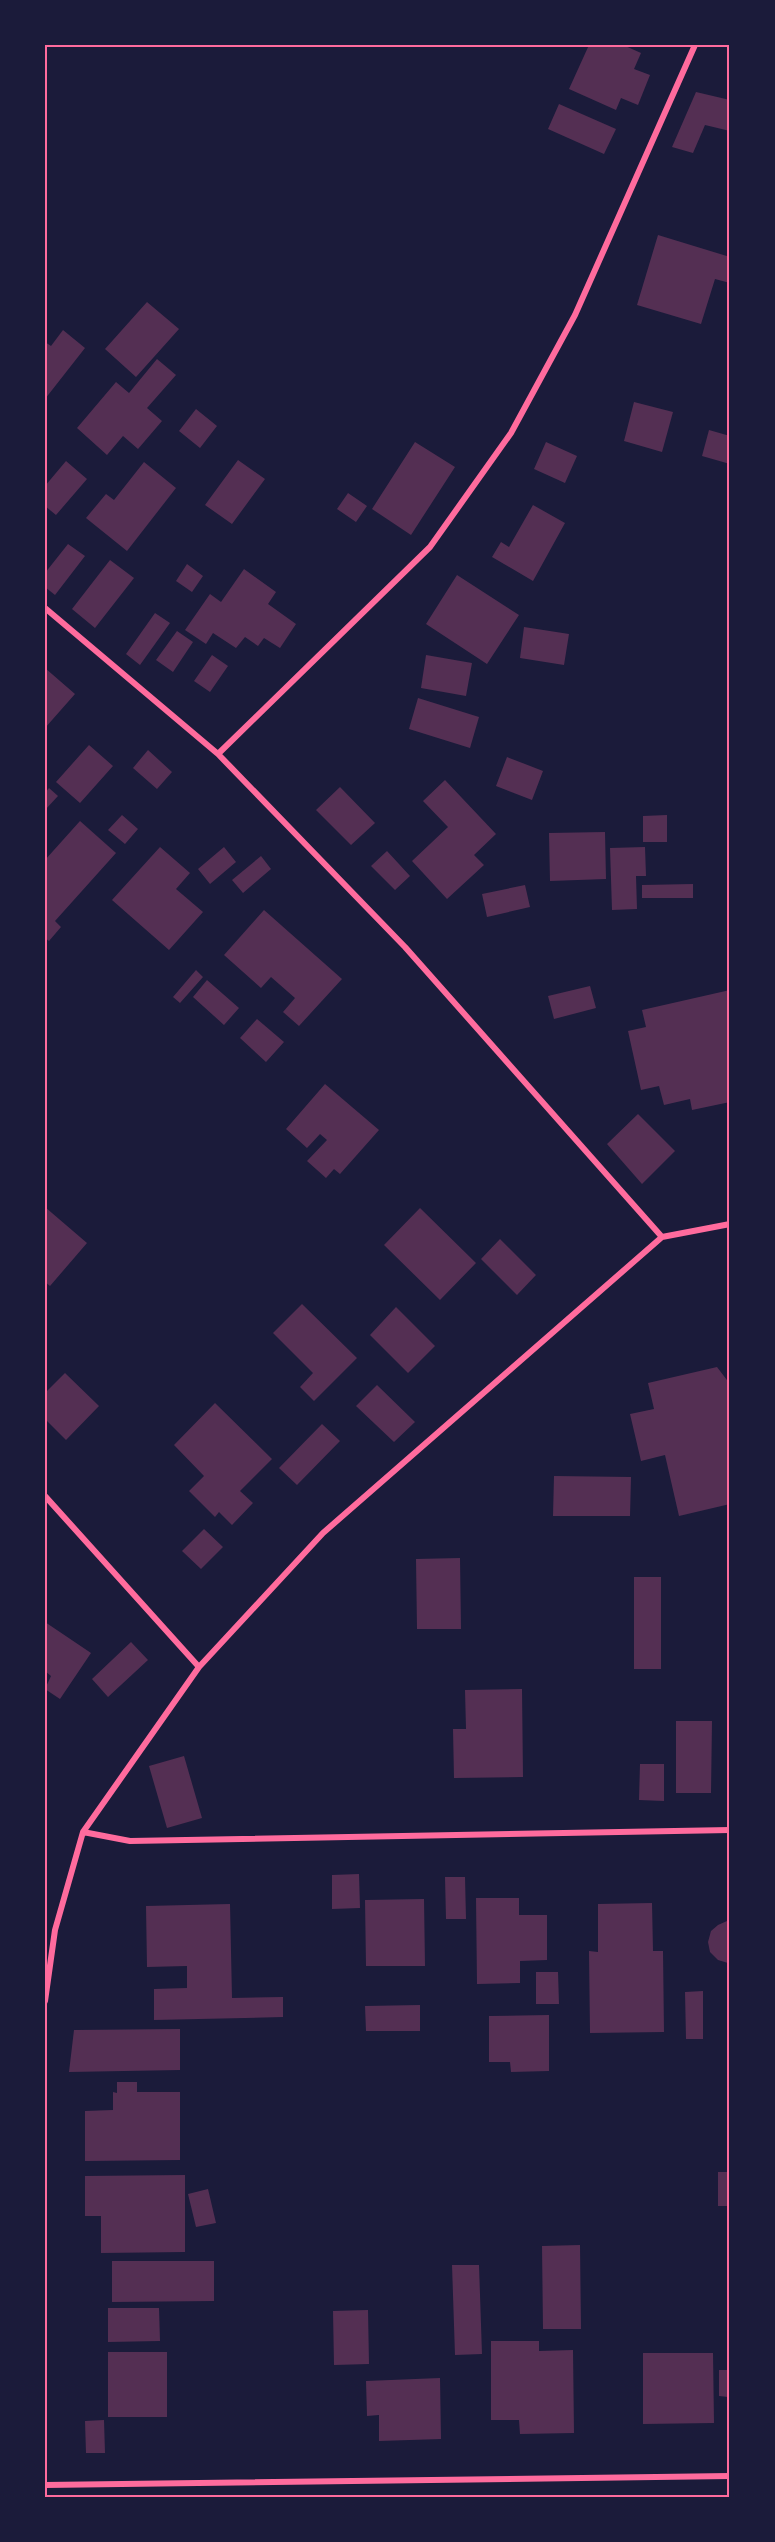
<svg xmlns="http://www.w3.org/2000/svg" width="775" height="2542" viewBox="0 0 775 2542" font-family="'Fira Sans',sans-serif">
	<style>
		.building { fill: #542f53 }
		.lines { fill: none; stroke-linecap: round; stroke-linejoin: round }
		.minor { stroke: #ff6b9d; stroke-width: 6 }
		.neatline { fill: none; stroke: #ff6b9d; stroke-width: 2 }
	</style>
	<rect width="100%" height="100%" fill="#1b1b3a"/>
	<path class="building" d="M589,45H623L641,53L634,69L650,75L638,105L621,98L616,110L569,89Z
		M696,92L730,100V131L705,125L693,153L672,147Z
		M559,104L616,129L604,154L548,129Z
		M658,235L730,257V283L715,279L701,324L637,305Z
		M147,302L179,329L136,377L105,349Z
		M63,330L85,348L45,399V342L51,346Z
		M157,359L176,375L147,408L162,421L138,449L123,436L107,455L77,428L116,382L129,393Z
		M634,402L673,412L662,452L624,441Z
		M196,409L217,426L200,448L179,431Z
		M709,430L730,436V464L702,456Z
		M415,442L455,467L411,535L372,509Z
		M546,442L577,456L565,483L534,469Z
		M238,460L265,479L232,524L205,505Z
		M66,461L87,479L56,515L45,506V486Z
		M144,462L176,488L127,551L86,518L106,494L114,500Z
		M348,493L367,506L356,522L337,509Z
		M533,505L565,523L533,581L492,557L501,542L509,547Z
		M68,544L85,556L55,595L45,587V573Z
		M110,560L134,578L95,628L72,609Z
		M187,564L203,576L192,592L176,581Z
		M244,569L276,592L268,604L296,624L280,648L264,638L258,646L245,637L236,648L213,633L206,644L185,630L210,594L221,602Z
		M457,575L519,615L487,664L426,624Z
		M155,613L170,623L140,665L126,654Z
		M524,627L569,634L564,665L520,658Z
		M177,631L193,642L173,672L156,660Z
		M212,655L228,666L210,692L194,681Z
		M426,655L472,663L466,696L421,688Z
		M45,668L75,694L45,728Z
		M418,698L479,717L470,748L409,729Z
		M89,745L113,766L80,803L56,782Z
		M148,750L172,772L157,789L133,768Z
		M507,757L543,771L532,800L496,786Z
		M445,780L496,834L474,855L484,865L447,899L412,861L448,827L423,801Z
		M340,787L375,823L351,845L316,810Z
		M49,788L58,796L45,810V793Z
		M122,815L138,829L125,844L108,830Z
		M667,815V842H643V816Z
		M80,821L116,853L55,921L61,927L49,941L45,938V860Z
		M605,832L606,879L550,881L549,833Z
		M160,847L190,873L176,889L203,912L169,950L112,900Z
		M224,847L236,862L210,884L198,869Z
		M645,847L646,876H636L637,909L612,910L610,848Z
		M387,851L410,876L395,890L371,866Z
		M261,856L271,869L243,893L232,880Z
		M693,884V898H642V885Z
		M525,885L530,907L487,917L482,894Z
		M264,910L342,979L299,1026L283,1012L295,998L271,977L261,988L224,955Z
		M196,970L203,977L180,1003L173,997Z
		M207,980L239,1008L224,1025L193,997Z
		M590,986L596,1008L554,1019L548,996Z
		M730,990V1102L692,1110L690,1099L664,1105L659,1086L641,1090L628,1031L646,1027L642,1010Z
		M257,1019L284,1042L266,1062L240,1038Z
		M325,1084L379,1130L340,1174L334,1169L326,1178L307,1161L327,1140L320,1134L307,1148L286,1129Z
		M638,1114L675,1151L642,1184L607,1144Z
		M45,1207L87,1243L50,1286L45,1282Z
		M420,1208L476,1263L440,1300L384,1245Z
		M500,1239L536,1275L517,1295L481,1259Z
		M302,1304L357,1358L314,1401L300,1387L313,1373L273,1333Z
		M396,1307L435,1346L408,1373L370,1335Z
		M717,1367L730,1384V1504L679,1516L665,1455L641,1461L630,1414L654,1409L648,1383Z
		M65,1373L99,1406L66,1440L45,1419V1393Z
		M377,1385L415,1422L394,1442L356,1406Z
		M215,1403L272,1459L240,1491L253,1503L232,1525L219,1512L215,1517L189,1491L204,1476L174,1445Z
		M322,1424L340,1441L297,1485L279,1468Z
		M554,1476L631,1477L630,1516H553Z
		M204,1529L223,1547L201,1569L182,1551Z
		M460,1558L461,1629H417L416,1559Z
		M634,1577H661V1669H634Z
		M45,1622L91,1653L60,1699L45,1689L51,1676L45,1671Z
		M131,1642L148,1660L108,1697L92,1679Z
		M522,1689L523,1777L454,1778L453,1729H466L465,1690Z
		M676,1721H712L711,1793H676Z
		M184,1756L202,1818L167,1828L149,1766Z
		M640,1764H664V1801L639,1800Z
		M359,1874L360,1908L332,1909V1875Z
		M445,1877H465L466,1919H446Z
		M727,1897H730V1968H728V1963L718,1960L710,1952L708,1942L711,1931L718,1925L727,1921Z
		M476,1898H519V1915H547V1960L520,1961V1983L477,1984Z
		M424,1899L425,1966H366L365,1900Z
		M652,1903L653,1951H663L664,2032L590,2033L589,1951L598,1952V1904Z
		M230,1904L232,1998L283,1997V2017L154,2020V1989L187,1988V1966L147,1967L146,1906Z
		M536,1972H558L559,2004H536Z
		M703,1991V2039H686L685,1992Z
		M420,2005V2031H366L365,2006Z
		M549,2015V2071L511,2072L510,2062H489V2016Z
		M180,2029V2070L69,2072L74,2030Z
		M117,2082H137V2092H180V2160L85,2161V2111L113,2110V2092L117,2093Z
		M718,2172H730V2206H718Z
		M185,2175V2252L101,2253V2216H85V2176Z
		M208,2189L216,2223L196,2227L188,2194Z
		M580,2245L581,2329H543L542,2246Z
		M112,2261H214V2301L112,2302Z
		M452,2265H479L482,2354L455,2355Z
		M108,2308H159L160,2341L108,2342Z
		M368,2310L369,2364L334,2365L333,2311Z
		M491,2341H539V2351L573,2350L574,2433L520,2434L519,2420H491Z
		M108,2352H167V2417H108Z
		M643,2353H713L714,2423L643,2424Z
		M719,2370H728V2397L719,2396Z
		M440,2378L441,2439L379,2441V2415L367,2416L366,2381Z
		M104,2420L105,2453H86L85,2421Z"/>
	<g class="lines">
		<path class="minor" d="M45,608L218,754L405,947L662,1237
			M218,754L430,547L511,433L575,315L695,45
			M45,1496L199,1667
			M83,1832L130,1841L730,1830
			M45,2001L55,1930L83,1832L199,1667L323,1533L662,1237L730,1224
			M45,2485L730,2476"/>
	</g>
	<rect width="775" height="2542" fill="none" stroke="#1b1b3a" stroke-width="93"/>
	<rect x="46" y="46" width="682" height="2450" class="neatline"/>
</svg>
